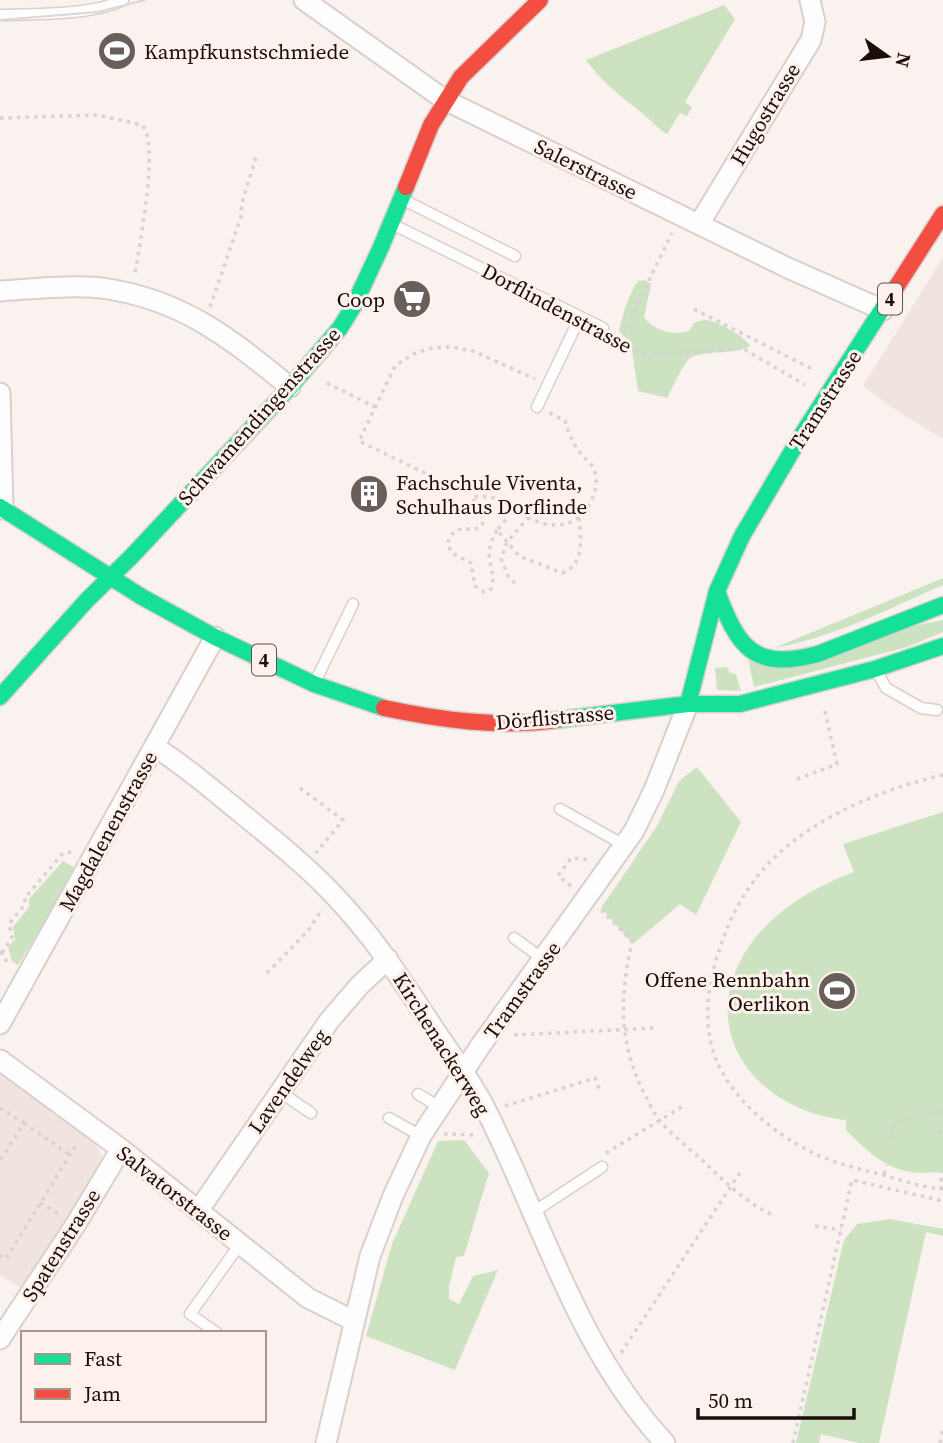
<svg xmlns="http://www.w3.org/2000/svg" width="943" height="1443" viewBox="0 0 943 1443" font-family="'Source Serif 4',serif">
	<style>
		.built { fill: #f1e4df }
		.green { fill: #cde2c0 }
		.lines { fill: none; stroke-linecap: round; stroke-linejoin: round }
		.lane-casing { stroke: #d9cfcb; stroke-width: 13 }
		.street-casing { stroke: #d9cfcb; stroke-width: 23 }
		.fast-casing { stroke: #d9cfcb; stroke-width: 19 }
		.jam-casing { stroke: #d9cfcb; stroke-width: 19 }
		.path { stroke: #d6d3d2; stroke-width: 3.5; stroke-dasharray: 3.5 5; stroke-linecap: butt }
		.lane { stroke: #fefdfd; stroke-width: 10 }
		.street { stroke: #fefdfd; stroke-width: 19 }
		.fast { stroke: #16e098; stroke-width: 16 }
		.jam { stroke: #f24e42; stroke-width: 16 }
		.tram { stroke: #d9d6d5; stroke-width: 2 }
		.labels { text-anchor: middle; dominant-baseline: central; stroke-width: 6; stroke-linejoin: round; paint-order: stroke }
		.shield { fill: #fef0eb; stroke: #5e524e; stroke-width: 2 }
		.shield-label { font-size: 19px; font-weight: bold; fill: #190e0a }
		.poi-label { font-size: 21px; fill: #190e0a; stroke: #fef0eb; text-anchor: start }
		.street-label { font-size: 21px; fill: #190e0a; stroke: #fef0eb }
	</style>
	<rect width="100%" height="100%" fill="#faf2ef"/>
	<path class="built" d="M943,257V439L891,407L863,386Z
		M4,1075L95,1144L102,1155L99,1168L22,1289L0,1275V1076Z"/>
	<path class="green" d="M724,5L735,19L685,102L692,107L687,116L680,113L667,134C657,128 651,120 642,113C620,96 602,82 586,60Z
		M644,280L651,284L644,317C654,331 673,336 689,331L694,323C696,322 704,320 706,320C716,320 746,337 750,346C733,356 703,349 689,359C683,364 672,389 667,398L638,391L631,343L619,331C623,313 628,297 638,281Z
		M943,578V585C889,609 832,638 774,648Z
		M943,620V632L907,647L754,687L748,659Z
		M727,667L730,673L736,674L741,691L717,690L715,668Z
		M697,767L741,822L696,915L680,904L633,944L601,908L657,826L679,781Z
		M943,812V1171C897,1179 876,1160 846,1130V1120C755,1111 692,1028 750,945C774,911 815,886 854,872L843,844Z
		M63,861L77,869L18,965L12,961L8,947L15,939L13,927L29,907V899Z
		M464,1140L489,1173L464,1256L456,1257L449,1287V1299L459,1304L473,1276L498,1270L455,1370L366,1336L392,1244L438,1141Z
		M890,1219L943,1229V1236L926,1232L879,1443H859L821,1434L819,1443H796L844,1240L857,1224Z"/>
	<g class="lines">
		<defs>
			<path id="lane" d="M0,15C32,14 95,15 123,0
				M402,199L515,256
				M394,225L603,328
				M537,407L580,317
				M877,672L886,688L921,708L937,710
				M316,680L353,604
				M560,809L624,845
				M514,938L543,959
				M280,1092L311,1113
				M418,1094L439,1107
				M389,1118L421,1136
				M532,1213L602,1167
				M217,1333L190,1314L240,1244"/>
			<path id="street" d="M304,0L445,100L788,268L883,310
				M699,224L811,40L815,22L810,0
				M0,291C32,289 76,284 108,289C185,301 232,340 290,387
				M0,393L3,509
				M155,747C184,765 209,787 235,808C268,835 301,861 331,892C372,934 404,983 436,1032C453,1057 471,1081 485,1108C542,1220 577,1349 665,1443
				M0,1024L215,637
				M0,1060L121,1149L308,1298L354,1321
				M198,1211L329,1021L360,985L388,959
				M0,1339L76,1224L121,1149
				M326,1443L370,1256L393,1196L421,1136L481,1045L634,831L654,790L688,704"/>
			<path id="fast" d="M0,507L142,597L215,637L314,684L384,708
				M717,591C738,648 754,671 818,654L943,605
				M0,697L87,600L132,556L290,387L340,328L353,307L381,247L406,187
				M688,704L717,591L742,536L801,436L888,300
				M556,720L688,704H740L875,669L943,646"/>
			<path id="jam" d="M406,187L431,125L461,77L540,0
				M888,300L943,214
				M384,708C441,720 498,728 556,720"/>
		</defs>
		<use href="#lane" class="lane-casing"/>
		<use href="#street" class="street-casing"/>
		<use href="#fast" class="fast-casing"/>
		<use href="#jam" class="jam-casing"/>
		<path class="path" d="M0,118L98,115L142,125C160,142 139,247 135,274
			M210,307L241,217C241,198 251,176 256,157
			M694,309L814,370
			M614,337L646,355L742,348L805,385
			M619,342L672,233
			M327,383L375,407
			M433,477L359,441L395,366L413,354L432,348L451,347L473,351L535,379
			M507,503C510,515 505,522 497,530L519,556L562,573C585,565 581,537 579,518
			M497,530C479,560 499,569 491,589L484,592L475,586L471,563L452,553L447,544C458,519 463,535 481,527L484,520L472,497C490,494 519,502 528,518C539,523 553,527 565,524C587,519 603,487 593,467C590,462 585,459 582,455C573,444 569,434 565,421L548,412
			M515,583L509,578L501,559L507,542L528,518
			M943,775C885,788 817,816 774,858C748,883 731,914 720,948C708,982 702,1022 715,1057C730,1097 773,1133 811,1152C829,1161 851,1167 871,1172C894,1177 920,1188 943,1189
			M797,779L837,764L824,707
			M300,788L343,820L316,853
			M571,886L558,876L571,858L591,860
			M601,910L632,941C620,996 618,1041 644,1093C649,1102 653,1113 660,1121C673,1136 689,1148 703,1161C725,1182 747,1204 775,1216
			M0,953H2L9,966
			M2,953L12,937L9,924L25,904V898L63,853L75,852
			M267,973L308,931L322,909
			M514,1035L655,1028
			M505,1106L595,1078L600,1091
			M0,1108L24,1123L0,1161
			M938,1113L940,1139
			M24,1123L70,1155
			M444,1134L477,1135
			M891,1138L894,1124L902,1119L943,1111
			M606,1153L685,1105
			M884,1174L887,1165
			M941,1190V1171
			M40,1203L59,1214
			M815,1226L841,1230
			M0,1255L6,1259L78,1142
			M621,1353L743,1168
			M793,1443L852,1180L943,1201
			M940,1443L943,1429"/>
		<use href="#lane" class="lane"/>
		<use href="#street" class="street"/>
		<use href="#fast" class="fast"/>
		<use href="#jam" class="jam"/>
		<path class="tram" d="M0,20L98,12L145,0"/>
	</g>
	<defs>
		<symbol id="stadium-disc" viewBox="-11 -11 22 22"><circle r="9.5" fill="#685e5a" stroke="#fef0eb"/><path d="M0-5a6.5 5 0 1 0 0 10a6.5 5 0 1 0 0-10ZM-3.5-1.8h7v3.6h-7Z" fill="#fff"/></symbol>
		<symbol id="supermarket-disc" viewBox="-11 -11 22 22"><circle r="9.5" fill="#685e5a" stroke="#fef0eb"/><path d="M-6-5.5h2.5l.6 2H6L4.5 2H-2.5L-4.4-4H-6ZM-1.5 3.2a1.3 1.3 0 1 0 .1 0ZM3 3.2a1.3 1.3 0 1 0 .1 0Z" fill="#fff"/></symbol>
		<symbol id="building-disc" viewBox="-11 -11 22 22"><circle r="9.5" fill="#685e5a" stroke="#fef0eb"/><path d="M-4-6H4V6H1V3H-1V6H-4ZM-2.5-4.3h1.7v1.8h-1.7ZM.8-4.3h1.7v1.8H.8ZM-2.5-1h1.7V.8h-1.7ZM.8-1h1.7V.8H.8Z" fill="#fff"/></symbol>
	</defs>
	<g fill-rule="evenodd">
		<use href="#stadium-disc" x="95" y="29" width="44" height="44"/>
		<use href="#supermarket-disc" x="390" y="277" width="44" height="44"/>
		<use href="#building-disc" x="347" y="472" width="44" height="44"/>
		<use href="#stadium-disc" x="815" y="969" width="44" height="44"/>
	</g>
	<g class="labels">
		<g class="shield">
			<rect x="878" y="283.5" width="24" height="31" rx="5"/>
			<rect x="252" y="644.5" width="24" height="31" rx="5"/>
		</g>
		<g class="shield-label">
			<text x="890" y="299">4</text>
			<text x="264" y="660">4</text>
		</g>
		<g class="poi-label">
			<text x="144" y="51">Kampfkunstschmiede</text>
			<text x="385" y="299" text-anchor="end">Coop</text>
			<text x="396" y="482">Fachschule Viventa,<tspan x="396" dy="24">Schulhaus Dorflinde</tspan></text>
			<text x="810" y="979" text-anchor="end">Offene Rennbahn<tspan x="810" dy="24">Oerlikon</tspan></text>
		</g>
		<g class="street-label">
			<text transform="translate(765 114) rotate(-59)">Hugostrasse</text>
			<text transform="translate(586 169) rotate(26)">Salerstrasse</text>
			<text transform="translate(557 308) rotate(28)">Dorflindenstrasse</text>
			<text transform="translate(825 400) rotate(-57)">Tramstrasse</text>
			<text transform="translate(259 416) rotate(-48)">Schwamendingenstrasse</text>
			<text transform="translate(555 717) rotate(-5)">Dörflistrasse</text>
			<text transform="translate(108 831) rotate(-61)">Magdalenenstrasse</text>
			<text transform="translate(522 990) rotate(-54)">Tramstrasse</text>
			<text transform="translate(442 1044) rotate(58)">Kirchenackerweg</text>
			<text transform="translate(288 1081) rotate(-55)">Lavendelweg</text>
			<text transform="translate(175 1193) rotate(38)">Salvatorstrasse</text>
			<text transform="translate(61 1245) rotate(-58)">Spatenstrasse</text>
		</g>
	</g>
	<rect x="21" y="1331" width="245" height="91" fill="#fef0eb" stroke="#a29691" stroke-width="2"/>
	<rect x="35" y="1354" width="35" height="10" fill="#16e098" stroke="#a29691" stroke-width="2"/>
	<text x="84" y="1366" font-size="21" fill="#190e0a">Fast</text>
	<rect x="35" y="1389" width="35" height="10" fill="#f24e42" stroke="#a29691" stroke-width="2"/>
	<text x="84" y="1401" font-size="21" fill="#190e0a">Jam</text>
	<g transform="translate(887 56) rotate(104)" stroke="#fef0eb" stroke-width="5" paint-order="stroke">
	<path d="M0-5L12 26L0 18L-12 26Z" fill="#190e0a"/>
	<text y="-10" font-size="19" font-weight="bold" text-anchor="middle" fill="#190e0a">N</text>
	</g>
	<path d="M698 1408v10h156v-10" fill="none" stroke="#190e0a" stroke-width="3.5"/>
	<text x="708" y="1408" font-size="21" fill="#190e0a" stroke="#fef0eb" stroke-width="5" paint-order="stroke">50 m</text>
</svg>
